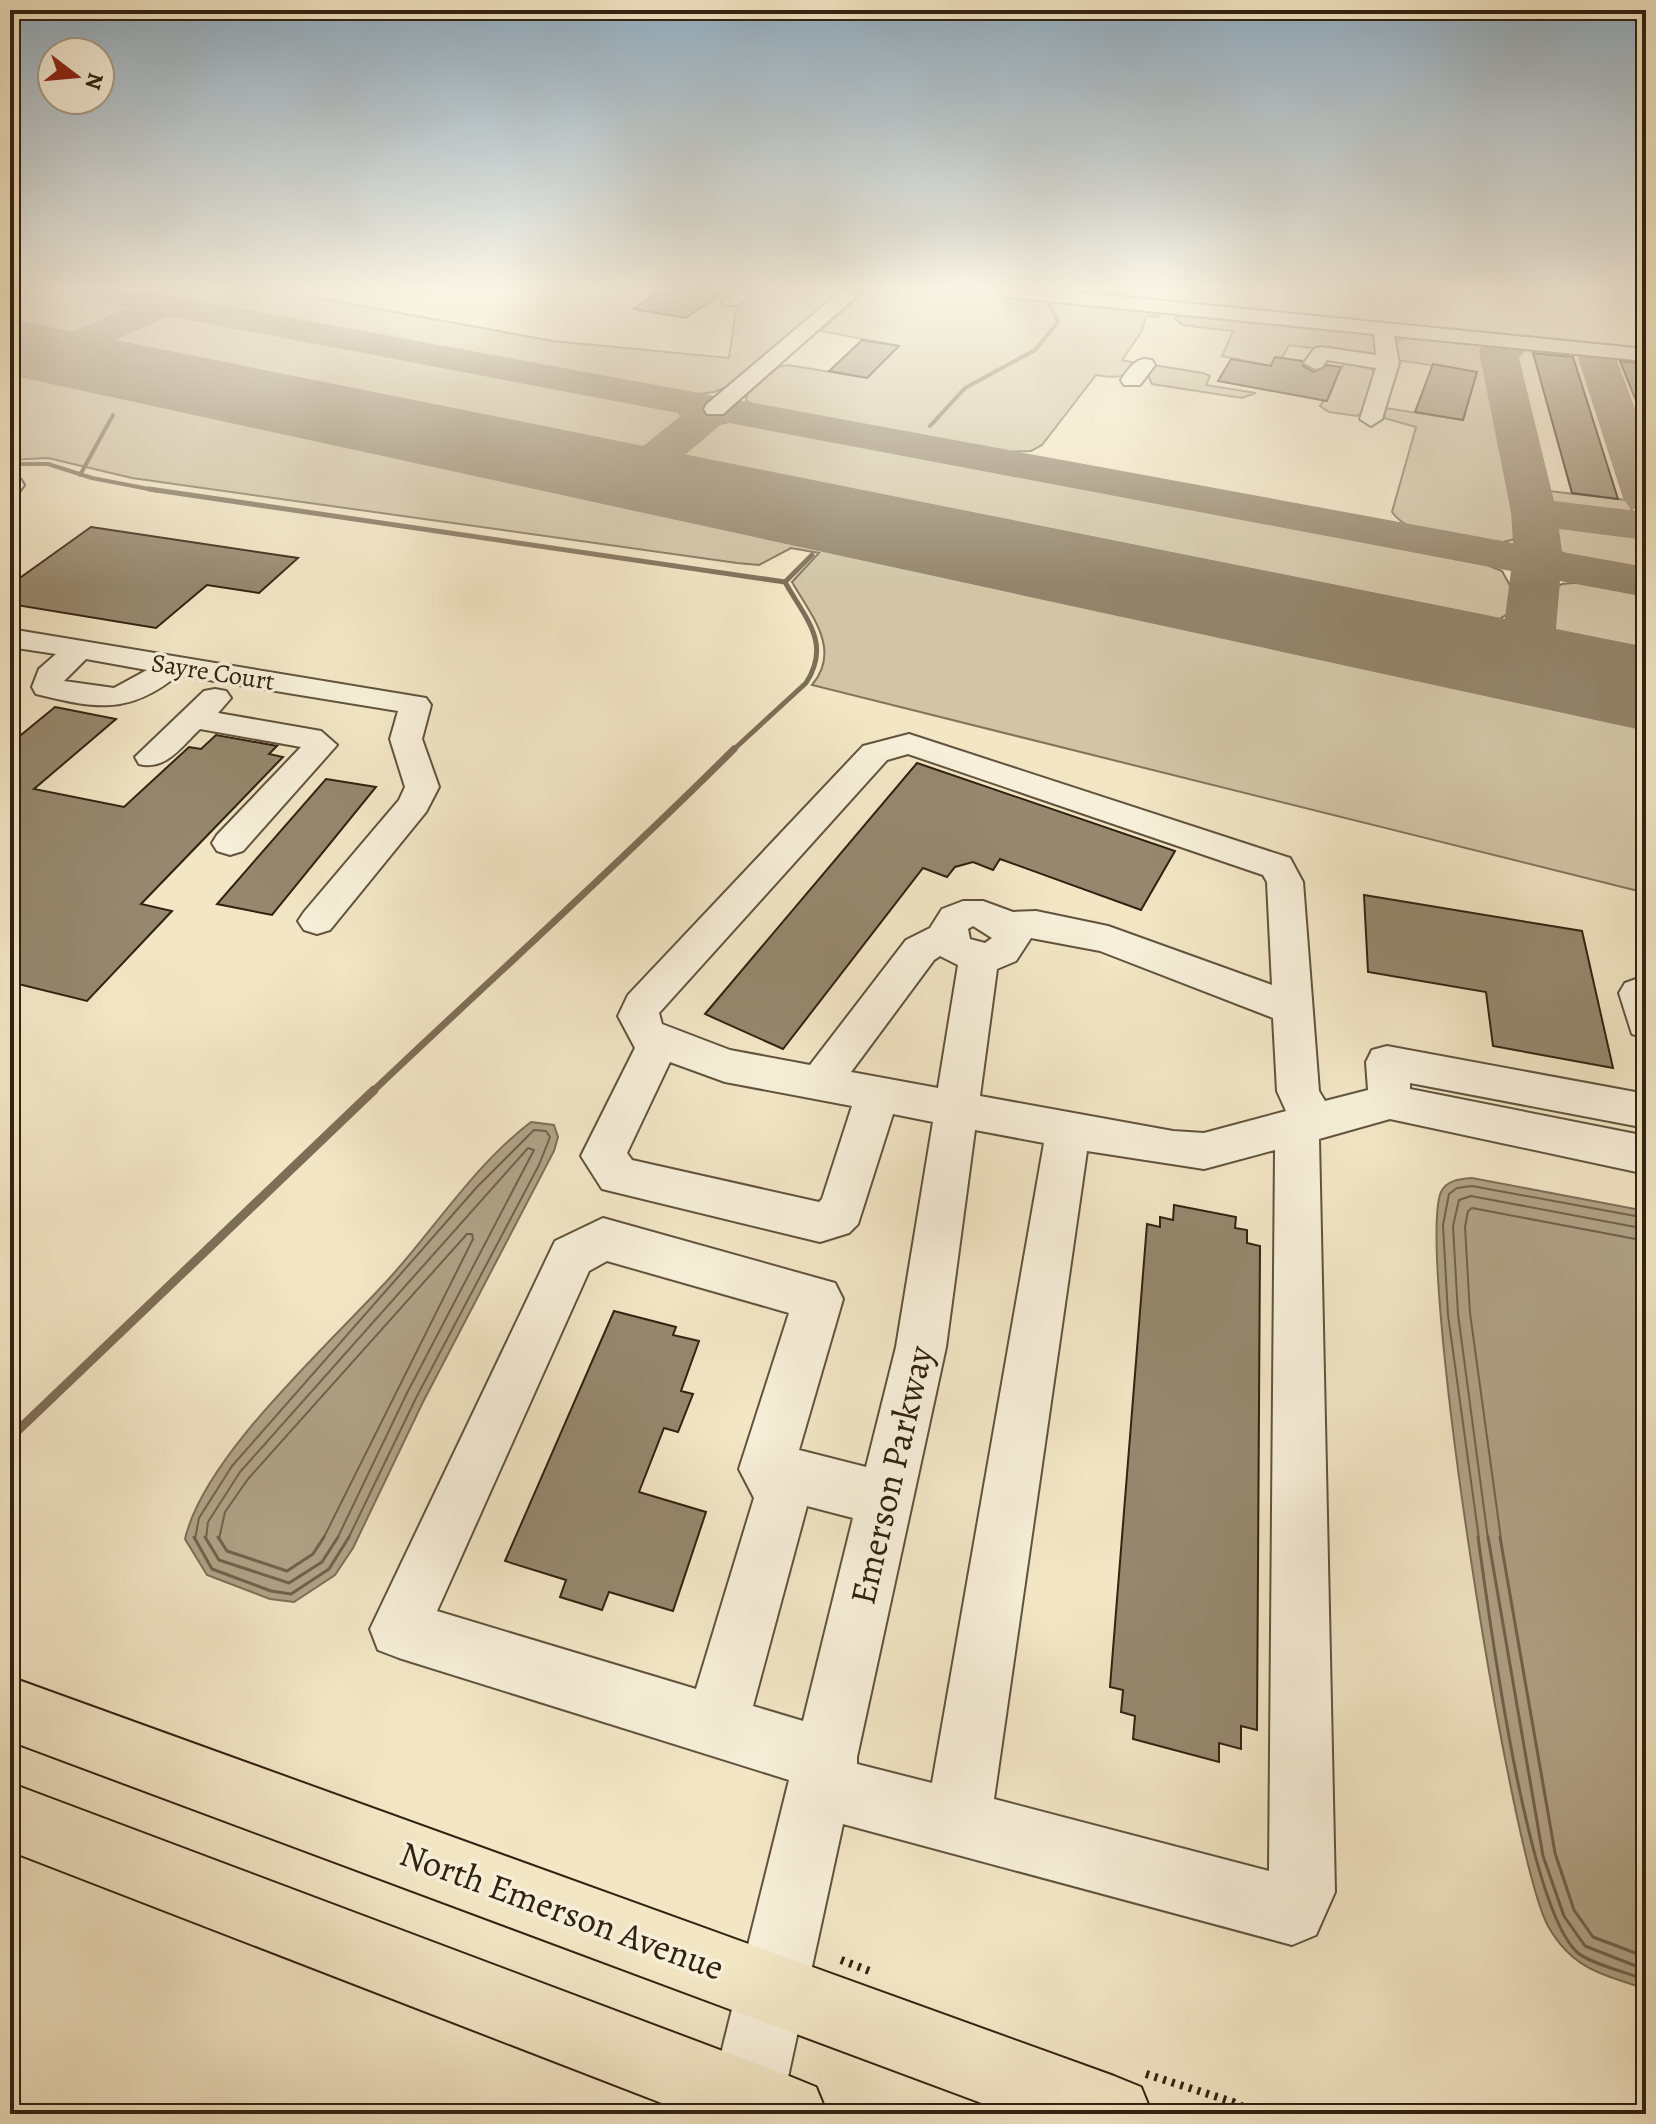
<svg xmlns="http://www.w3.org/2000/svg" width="1656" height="2124" viewBox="0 0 1656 2124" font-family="Alegreya,serif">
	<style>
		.green { fill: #d1c5a6; stroke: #81745b; stroke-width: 2 }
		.water { fill: #b0a387; stroke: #7d6f57; stroke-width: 2 }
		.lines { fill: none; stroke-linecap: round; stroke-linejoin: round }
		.shore-far1 { stroke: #70624c; stroke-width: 2 }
		.shore { stroke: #70624c; stroke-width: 3 }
		.stream-far3 { stroke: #7d6f57; stroke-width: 4 }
		.stream-far2 { stroke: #7d6f57; stroke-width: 5 }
		.stream-far1 { stroke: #7d6f57; stroke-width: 7 }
		.stream { stroke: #7d6f57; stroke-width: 9 }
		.taxiway { fill: #92846a; fill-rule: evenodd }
		.runway { fill: #92846a; fill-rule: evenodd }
		.building { fill: #95886e; stroke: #312210; stroke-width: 2 }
		.minor-casing { stroke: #61533d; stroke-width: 4 }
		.major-casing { stroke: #312210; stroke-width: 4 }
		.path { stroke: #312210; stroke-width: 8; stroke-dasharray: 3 6; stroke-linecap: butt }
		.minor { fill: #f7efd9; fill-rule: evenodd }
		.major { fill: #f2e6c5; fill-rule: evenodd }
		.labels { text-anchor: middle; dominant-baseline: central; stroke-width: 7; stroke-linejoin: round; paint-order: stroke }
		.far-street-label { font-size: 26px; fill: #312210; stroke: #f7efd9 }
		.near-street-label { font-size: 36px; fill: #312210; stroke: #f7efd9 }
	</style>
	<rect width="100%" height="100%" fill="#f2e6c5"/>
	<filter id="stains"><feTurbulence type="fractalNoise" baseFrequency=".0025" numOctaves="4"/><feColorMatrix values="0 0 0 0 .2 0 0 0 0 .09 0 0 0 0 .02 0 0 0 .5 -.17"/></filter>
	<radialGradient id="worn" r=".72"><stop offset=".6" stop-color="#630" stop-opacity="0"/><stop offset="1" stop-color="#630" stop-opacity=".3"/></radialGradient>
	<path class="green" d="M10,291C33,291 118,290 129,311C98,338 48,341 10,333Z
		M157,291H280L553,341L729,358L737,303L749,291H842L727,387L714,392L690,395L149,294Z
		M865,291H974L1141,308L1160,317L1146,316L1142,331L1122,360L1135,363C1124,380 1115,378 1096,375L1042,445L1031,451L1002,452L763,409L746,401L747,394L778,367L788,365L867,378L899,346L821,331Z
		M1191,314L1365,331L1377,339V356L1289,345L1282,358L1275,357L1271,366L1222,356L1233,331L1182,325L1175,318Z
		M187,315L668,407L677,410L683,419C655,450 621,457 581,452L107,353L100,342L151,317Z
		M1403,336L1504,346H1482L1517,538C1488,551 1410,539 1392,512L1416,427L1384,418L1385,408L1463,420L1477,372L1396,360L1395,344Z
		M10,359L1646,706V893L812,685C842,650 811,615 792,582L819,553L791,548L759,565L737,563L132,478L48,458L10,460Z
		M1347,362L1367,365L1376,374L1365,410L1357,416L1329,412L1320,406C1329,395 1335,371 1347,362Z
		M1153,365L1203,373L1210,376L1206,385L1256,393L1242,398L1152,384L1146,372Z
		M733,421L1452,551L1502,571L1513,591L1509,613L1485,628L1455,630L712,478L681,464L680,454C692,434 711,425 733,421Z
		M1540,490L1627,500L1634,514L1626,516L1564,509L1542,501Z
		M1573,524L1646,532V575L1584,563L1557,550L1550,535L1554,529Z
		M1584,582L1646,591V669L1586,653L1551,628L1548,615L1554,589L1562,584Z"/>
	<path class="water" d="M531,1122L554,1125L558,1137L554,1151L423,1402L353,1548L335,1575L294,1602L270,1599L207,1575L185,1539C205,1453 335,1340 395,1272C439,1222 478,1162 531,1122Z
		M1472,1178L1646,1211V1989C1602,1974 1572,1969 1548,1926C1510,1857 1415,1255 1441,1192C1447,1180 1460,1179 1472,1178Z"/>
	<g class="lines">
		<path class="shore-far1" d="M195,1539L199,1518L232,1466L477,1187L534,1130L546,1131L550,1137L539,1165L416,1398L348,1539
			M206,1539L208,1522L240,1472L528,1148L534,1150L407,1393L337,1539
			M219,1539L225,1512L248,1479L467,1234H472L473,1239L323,1539
			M1479,1539L1448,1315L1443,1225L1449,1194L1457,1188L1472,1186L1646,1218
			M1488,1539L1458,1314L1453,1226L1459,1200L1471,1196L1646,1229
			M1501,1539L1470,1313L1465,1227L1468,1211L1472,1208L1646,1241"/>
		<path class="shore" d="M194,1537L212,1569L271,1591L291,1594L329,1569L349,1537
			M205,1537L219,1560L289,1583L322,1562L338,1537
			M218,1537L227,1551L287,1571L313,1554L324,1537
			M1478,1537C1489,1615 1527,1909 1578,1953C1591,1964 1629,1973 1646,1980
			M1488,1537L1543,1856L1564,1916L1585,1946L1646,1970
			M1500,1537L1555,1853L1574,1910L1593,1937L1646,1957"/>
		<path class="stream-far3" d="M930,426L965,388L1035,350L1058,322L1049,303
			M10,464H48L92,478L159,491
			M80,475L113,415"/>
		<path class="stream-far2" d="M149,489L785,582
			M732,751L806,683C832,643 805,618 785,582L812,555"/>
		<path class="stream-far1" d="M372,1092C493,977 616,867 734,749"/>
		<path class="stream" d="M10,1438L374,1090"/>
		<path class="taxiway" d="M73,291H146L1513,543L1511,512L1479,351L1485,343L1508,338L1521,341L1527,349L1519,358L1554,501L1646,512V540L1559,529L1562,552L1646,567V597L1560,581L1553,664L1545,676L1526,680L1507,676L1499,664L1511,571L724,422L648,486L632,490L616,486L610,477L616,468L683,414L168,316L64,363L51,366L38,363L32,355L38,347L127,308L78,298Z
			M1597,347L1610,350L1616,358L1646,438V512L1630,508L1623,498L1578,358L1584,350Z"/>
		<path class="runway" d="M10,319L1646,647V731L10,375Z"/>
	</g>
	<path class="building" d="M660,291H725L686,318L633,309Z
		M862,340L899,346L867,378L829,371Z
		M1533,353L1573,357L1618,499L1572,493Z
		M1275,357L1302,361L1303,366L1314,372L1327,365L1341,367L1327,401L1218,381L1231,359L1271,366Z
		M1620,361L1646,364V423H1645Z
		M1433,364L1477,372L1463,420L1415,412Z
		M91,527L298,558L259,593L207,585L156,628L10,604V585Z
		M55,707L116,719L34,789L124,807L189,747L201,749L216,735L277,746L269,754L283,757L141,904L172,911L87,1001L10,982V744Z
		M917,763L1175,851L1141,910L1000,859L993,870L973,862L955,867L947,877L923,868L783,1049L705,1014Z
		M326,779L376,787L272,915L217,904Z
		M1364,895L1582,931L1613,1068L1493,1046L1486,992L1368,972Z
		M1174,1205L1236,1217L1235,1228L1247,1230V1243L1260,1246L1257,1730L1241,1726V1749L1219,1743V1762L1133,1739L1135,1716L1121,1712L1123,1690L1110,1687L1147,1224L1160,1227V1217L1173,1220Z
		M614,1311L676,1327L673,1335L699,1341L681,1391L693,1394L678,1432L664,1428L639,1492L706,1512L673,1611L609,1592L602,1610L560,1597L566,1580L505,1561Z"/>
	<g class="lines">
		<defs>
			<path id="minor" d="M733,291H755L739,305H725L722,301Z
				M841,291H862L723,414H707L704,409L707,404Z
				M997,291H1064L1646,349V361L1394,336L1399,363L1382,419L1371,426L1360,419L1376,368L1327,360L1322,367L1315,369L1304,363L1314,349L1321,347L1376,355L1374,334L1007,297Z
				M1144,359L1152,360L1155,365L1140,385H1124L1121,380C1127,371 1133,361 1144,359Z
				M10,478L21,480L24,485L19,492L10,494Z
				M10,629L426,698L431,705L422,739L439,787L426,812L330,930L317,934L304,930L298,921L304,912L399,800L405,787L390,739L398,711L178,675C128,716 94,708 36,694L32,687L39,669L56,654L10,647ZM86,659L147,670L114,688L64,681Z
				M215,689L226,691L231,698L218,713L321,731L337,745L243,851L230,855L217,851L212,843L217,835L301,747L200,729C182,746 166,771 139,764L135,757L204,691Z
				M909,734L1290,858L1303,882L1319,1091L1325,1101L1368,1090L1366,1062L1372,1050L1387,1046L1646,1094V1128L1410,1083V1089L1646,1136V1174L1390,1119L1319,1139L1335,1892L1316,1935L1292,1945L843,1824L780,2114H706L789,1780L399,1658L378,1650L370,1629L555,1241L603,1218L835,1283L843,1299L799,1450L866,1467L896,1347L933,1122L893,1114L858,1224L849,1233L820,1242L602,1189L581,1156L635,1048L618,1016L628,995L863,746ZM908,754L1263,875L1267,882L1272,985L1108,926L1036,911L1013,912L983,901H963L942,909L930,928L906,940L810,1065L730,1050L662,1024L659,1013L887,760ZM973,926L992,938L985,943L970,939L968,929ZM1031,938L1100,951L1273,1018L1277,1091L1286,1111L1204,1133L1173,1131L980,1096L997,969L1016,961ZM940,956L958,965L938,1088L851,1072L934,960ZM670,1062L725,1082L852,1106L822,1199L819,1202L632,1160L627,1153ZM975,1130L1044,1143L932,1783L857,1764V1757L946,1347ZM1275,1150L1269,1871L994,1799L1087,1151L1204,1169ZM607,1261L789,1313L739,1469L754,1498L696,1689L437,1611L589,1271ZM807,1506L853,1518L803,1721L753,1706Z
				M1639,978L1646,980V1038L1632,1034L1619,993L1625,983Z"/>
			<path id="major" d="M10,1677L1114,2076L1141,2087L1152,2114H1011L10,1741Z
				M10,1783L789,2076L816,2087L827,2114H690L10,1851Z"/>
		</defs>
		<use href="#minor" class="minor-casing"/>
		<use href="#major" class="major-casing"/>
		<path class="path" d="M841,1960L872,1972
			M1146,2074L1233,2102L1257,2114"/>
		<use href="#minor" class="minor"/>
		<use href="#major" class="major"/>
	</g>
	<linearGradient id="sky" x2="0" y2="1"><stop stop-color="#91adc1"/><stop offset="0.49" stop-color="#f9f4e5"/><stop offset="1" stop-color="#f9f4e5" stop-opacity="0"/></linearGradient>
	<rect width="1656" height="588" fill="url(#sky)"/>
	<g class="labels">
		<g class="far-street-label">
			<text transform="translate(213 672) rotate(9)">Sayre Court</text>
		</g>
		<g class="near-street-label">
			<text transform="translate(891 1475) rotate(-77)">Emerson Parkway</text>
			<text transform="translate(562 1910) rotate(20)">North Emerson Avenue</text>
		</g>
	</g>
	<rect width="1656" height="2124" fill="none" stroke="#f2e6c5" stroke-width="40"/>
	<rect x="12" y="12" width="1632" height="2100" fill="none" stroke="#312210" stroke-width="4"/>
	<rect x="20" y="20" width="1616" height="2084" fill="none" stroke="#312210" stroke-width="2"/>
	<g transform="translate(76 76) rotate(106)"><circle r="38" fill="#f7efd9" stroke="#a89d89" stroke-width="2"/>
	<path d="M0-6L14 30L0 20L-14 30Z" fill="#8f2418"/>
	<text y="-12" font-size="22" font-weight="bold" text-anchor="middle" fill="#312210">N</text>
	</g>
	<rect width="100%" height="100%" filter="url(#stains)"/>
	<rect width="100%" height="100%" fill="url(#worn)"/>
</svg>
